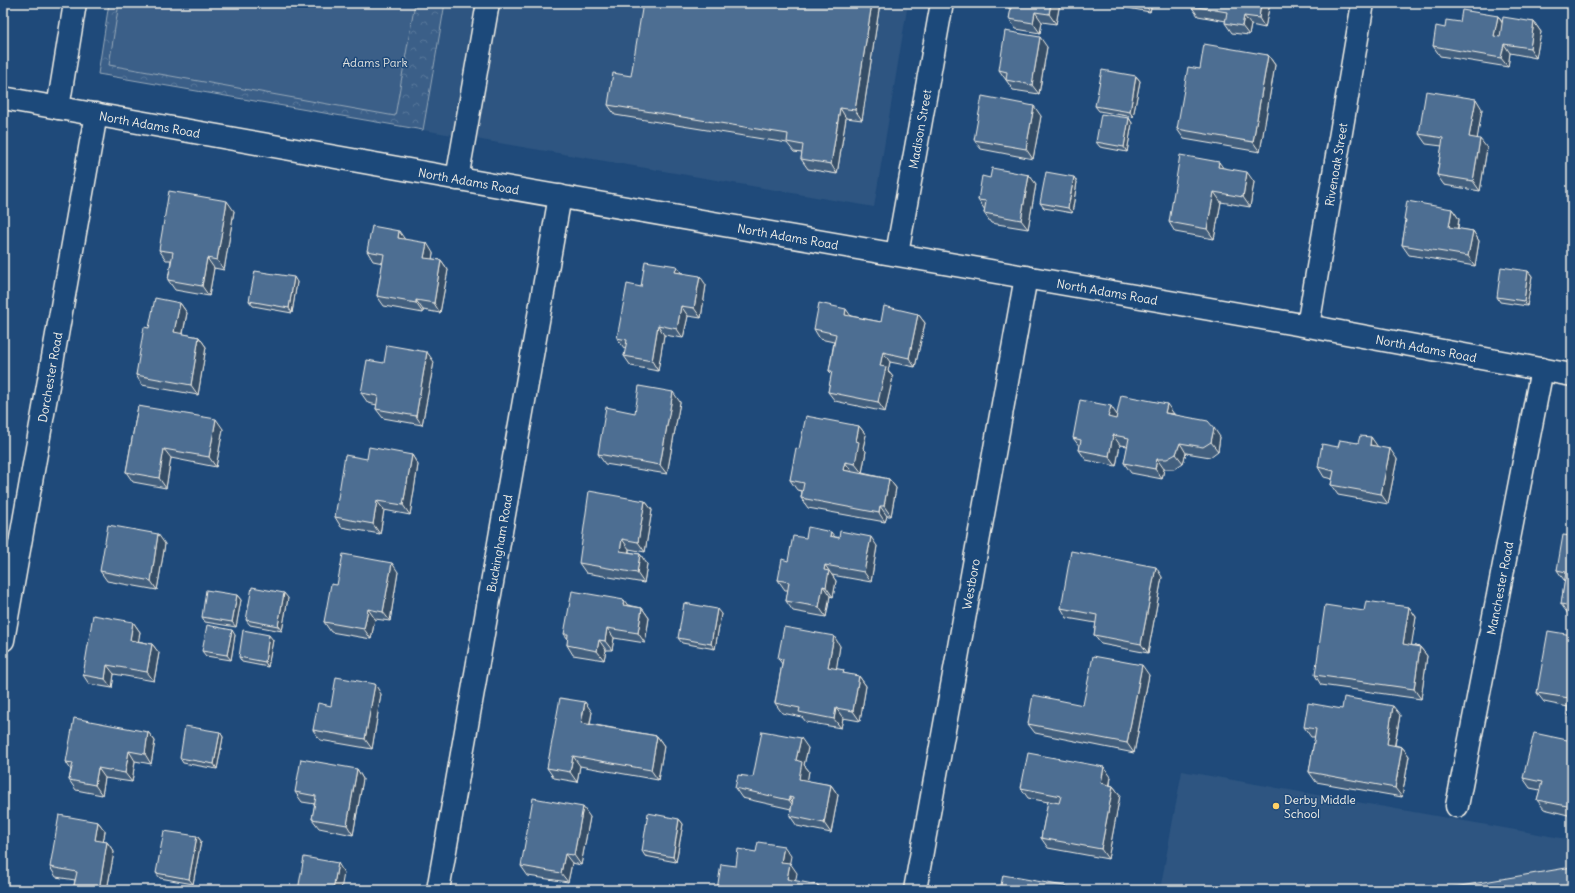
<svg xmlns="http://www.w3.org/2000/svg" width="1575" height="893" viewBox="0 0 1575 893" font-family="Delius,sans-serif">
	<style>
		.built { fill: #2d5581 }
		.forest { fill: url(#forest-crowns); stroke: #97a8b8 }
		.pitch { fill: #3a5f88; stroke: #97a8b8 }
		.lines { fill: none; stroke-linecap: round; stroke-linejoin: round }
		.minor-casing { stroke: #f4f1e8; stroke-width: 25 }
		.major-casing { stroke: #f4f1e8; stroke-width: 25 }
		.minor { stroke: #1f4a7a; stroke-width: 22 }
		.major { stroke: #1f4a7a; stroke-width: 22 }
		.wall { fill: #425f7e; stroke: #f4f1e8 }
		.shaded-wall { fill: #364d66; stroke: #f4f1e8 }
		.building { fill: #4d6e92; stroke: #f4f1e8 }
		.poi-dot { fill: #ffd166; stroke: #1f4a7a; stroke-width: 1.5 }
		.labels { text-anchor: middle; dominant-baseline: central; stroke-width: 3; stroke-linejoin: round; paint-order: stroke }
		.park-label { font-size: 12px; fill: #e1e2de; stroke: #1f4a7a }
		.street-label { font-size: 12px; fill: #f4f1e8; stroke: #1f4a7a }
		.poi-label { font-size: 12px; fill: #f4f1e8; stroke: #1f4a7a; text-anchor: start }
	</style>
	<defs>
		<pattern id="forest-crowns" width="20" height="18" patternUnits="userSpaceOnUse"><rect width="20" height="18" fill="#3a5f88"/><path d="M2 6a3 3 0 1 1 6 0M12 15a3 3 0 1 1 6 0" fill="none" stroke="#577699"/></pattern>
	</defs>
	<rect width="100%" height="100%" fill="#1f4a7a"/>
	<filter id="ink" filterUnits="userSpaceOnUse"><feTurbulence type="fractalNoise" baseFrequency=".025" numOctaves="2"/><feDisplacementMap in="SourceGraphic" scale="8" xChannelSelector="R" yChannelSelector="G"/><feConvolveMatrix kernelMatrix="1 2 1 2 8 2 1 2 1" color-interpolation-filters="sRGB"/></filter>
	<g filter="url(#ink)">
		<path class="built" d="M445,3H908L874,207L423,130Z
			M1182,771L1572,840V890H1160Z"/>
		<path class="forest" d="M109,3H445L423,130L98,74Z"/>
		<path class="pitch" d="M119,3H415L395,116L109,65Z"/>
		<g class="lines">
			<defs>
				<g id="minor">
					<path d="M58,108L75,3"/>
					<path d="M457,179L488,3"/>
					<path id="s1" d="M897,254L942,3"/>
					<path id="s2" d="M1308,326L1363,3"/>
					<path id="s3" d="M3,640L96,114"/>
					<path id="s4" d="M1457,806L1542,369"/>
					<path id="s5" d="M438,890L560,196"/>
					<path id="s6" d="M915,890L1026,277"/>
				</g>
				<g id="major">
					<path id="s7" d="M3,98L499,186L1308,326L1572,375"/>
				</g>
			</defs>
			<use href="#minor" class="minor-casing"/>
			<use href="#major" class="major-casing"/>
			<use href="#minor" class="minor"/>
			<use href="#major" class="major"/>
		</g>
		<path class="wall" d="M880,3L862,120L846,118L837,174L808,169L801,159L802,153L794,152L787,143L615,115L608,105L631,76Z
			M1008,3H1060L1056,24L1042,22L1040,33L1016,29L1009,19L1011,11L1008,7Z
			M1119,3H1152L1150,12L1122,7Z
			M1192,3H1270L1265,28L1251,25L1249,35L1232,33L1225,23L1226,21L1198,16L1191,6Z
			M1498,16L1502,22H1534L1541,32L1536,58L1510,53L1508,67L1440,56L1433,46L1445,28L1460,22Z
			M1047,47L1039,94L1013,90L999,70Z
			M1268,55L1275,65L1260,152L1184,139L1177,129L1200,69Z
			M1136,76L1140,81L1133,117L1099,111L1095,106Z
			M1482,109L1477,138L1487,148L1480,191L1444,185L1437,175L1442,146L1426,144L1419,134Z
			M1041,116L1033,159L981,149L974,140Z
			M1129,118L1132,123L1127,152L1100,147L1096,142Z
			M1224,168L1254,182L1250,207L1221,202L1214,239L1175,232L1169,222Z
			M1029,175L1036,184L1028,229L991,223L984,213L985,210L978,200L990,178Z
			M1077,182L1072,213L1044,208L1040,203Z
			M1452,209L1459,219L1458,229L1473,231L1479,241L1475,266L1409,255L1402,245L1406,222L1404,219Z
			M234,211L224,270L214,268L209,296L175,290L168,280L171,260H166L159,250Z
			M405,240L433,253L432,259L441,260L448,270L440,313L423,310V313L384,306L377,296L383,263L373,261L367,251Z
			M1528,271L1532,276L1527,306L1500,302L1497,297Z
			M681,272L706,285L701,318L688,316L683,338L664,335L658,371L631,366L624,356L626,349L624,348L617,338L641,287Z
			M297,282L292,313L253,306L249,301Z
			M180,303L187,313L183,334L199,337L206,347L198,395L142,385L136,375L149,328Z
			M918,314L925,323L915,367L890,362L888,371L893,377L885,412L835,401L828,392L832,374L829,371L834,342L820,339L814,329L851,316L881,322Z
			M434,362L422,425L383,418L376,409L377,405L368,403L361,393Z
			M680,402L667,474L605,464L598,454L635,413Z
			M138,406L223,429L216,467L171,458L166,488L133,482L126,472Z
			M1174,414L1220,437L1218,451L1210,457L1186,453L1183,463L1174,469H1164L1162,479L1131,473L1124,463L1128,446L1120,445L1116,466L1086,460L1079,450L1080,447L1073,438L1117,415Z
			M859,426L866,435L863,448L866,451L862,473L889,479L896,488L891,516H887L885,522L808,508L801,498L802,491L797,490L790,480L799,449Z
			M1371,437L1377,447L1397,459L1388,504L1338,495L1331,485L1332,479L1324,477L1318,467L1338,447L1358,443Z
			M412,455L418,465L410,515L384,510L380,534L341,527L335,517L367,459Z
			M645,501L652,510L645,552L629,549V552L640,554L647,564L644,583L586,573L579,563Z
			M1572,535V614H1568L1561,604L1565,580H1564L1557,570Z
			M836,537L877,546L871,582L832,575L836,581L833,597L830,596L826,617L793,611L786,601L788,590H785L778,580L788,561L806,538Z
			M165,544L157,590L107,581L100,571Z
			M398,572L390,621L375,619L371,639L331,632L324,622L337,585Z
			M1162,577L1148,653L1101,644L1094,635L1096,623L1067,618L1061,608Z
			M237,595L241,600L236,627L205,622L202,617Z
			M288,598L282,631L250,625L246,620Z
			M628,605L642,608L649,618L645,643L614,638L612,650H606L604,660L573,655L567,645L568,639L564,634Z
			M1409,607L1416,617L1411,645L1420,647L1427,656L1421,699L1321,685L1315,675L1364,611Z
			M721,614L715,649L682,643L678,638Z
			M133,622L140,632L138,641L152,644L159,653L154,681L114,674L112,688L89,684L83,675Z
			M235,635L231,660L206,656L202,651Z
			M1572,635V723L1567,715L1568,707L1544,702L1537,693Z
			M273,640L268,667L242,662L239,657Z
			M840,646L836,669L846,674L859,676L866,686L860,721L843,718L841,728L806,722L802,717L782,713L775,703L782,664L778,658Z
			M1149,675L1134,753L1035,733L1028,724L1083,705Z
			M381,694L372,749L320,740L313,730L331,706Z
			M1342,709L1400,715L1395,745L1402,747L1409,756L1402,797L1316,782L1309,772L1315,737H1311L1304,727Z
			M592,712L590,724L657,736L664,746L658,780L580,766L577,782L554,778L547,768Z
			M148,732L155,741L151,764L135,761L132,782L105,778L102,795L76,790L69,780L71,770L66,762Z
			M220,732L223,737L217,769L183,763L180,758Z
			M1572,741V816L1544,809L1537,800L1540,790L1530,788L1523,778Z
			M808,748L804,765L809,771L807,781L831,785L838,795L831,833L797,826L790,816L791,809L742,798L735,788L753,777Z
			M357,769L363,779L353,835L319,828L312,819L315,804L302,802L295,792Z
			M1111,777L1110,785L1113,786L1120,795L1108,859L1048,848L1041,838L1048,802L1028,798L1021,788Z
			M590,817L581,865L572,863L568,882L528,876L521,866Z
			M679,819L683,824L676,862L645,856L642,851Z
			M98,822L105,831L103,842H107L114,852L107,890H73L75,880L56,877L50,867Z
			M197,836L201,841L193,884L160,878L156,873Z"/>
		<path class="shaded-wall" d="M872,3H880L862,120L855,110Z
			M1051,3H1060L1056,24L1049,14Z
			M1147,3H1152L1150,12L1147,7Z
			M1261,3H1270L1265,28L1259,18Z
			M1035,12L1042,22L1040,33L1033,23Z
			M1244,16L1251,25L1249,35L1242,26Z
			M1498,16L1504,26L1501,46L1494,36Z
			M1534,22L1541,32L1536,58L1530,48Z
			M1040,37L1047,47L1039,94L1032,85Z
			M1504,44L1510,53L1508,67L1501,58Z
			M1268,55L1275,65L1260,152L1253,142Z
			M1136,76L1140,81L1133,117L1130,112Z
			M1476,99L1482,109L1476,146L1469,137Z
			M1034,106L1041,116L1033,159L1026,149Z
			M840,108L846,118L837,174L831,164Z
			M1129,118L1132,123L1127,152L1124,147Z
			M1480,139L1487,148L1480,191L1473,181Z
			M1219,162L1226,172L1218,167Z
			M1247,172L1254,182L1250,207L1243,197Z
			M1029,175L1036,184L1028,229L1021,220Z
			M1074,177L1077,182L1072,213L1068,208Z
			M1214,192L1221,202L1214,239L1207,229Z
			M227,201L234,211L224,270L217,260Z
			M1452,209L1459,219L1456,237L1449,227Z
			M399,231L406,241L398,238Z
			M1473,231L1479,241L1475,266L1468,256Z
			M427,243L433,253L431,267L424,258Z
			M207,258L214,268L209,296L202,286Z
			M441,260L448,270L440,313L434,303Z
			M677,266L683,276L675,272Z
			M1528,271L1532,276L1527,306L1524,301Z
			M700,276L706,285L701,318L694,308Z
			M294,277L297,282L292,313L289,308Z
			M416,300L423,310V313L416,303Z
			M180,303L187,313L181,342L174,332Z
			M681,306L688,316L683,338L677,329Z
			M846,309L853,319L845,315Z
			M918,314L925,323L915,367L909,358Z
			M658,325L664,335L658,371L652,361Z
			M199,337L206,347L198,395L191,385Z
			M427,352L434,362L422,425L416,416Z
			M883,352L890,362L888,371L893,377L885,412L878,402L880,366Z
			M673,392L680,402L667,474L660,465Z
			M1167,404L1174,414L1165,413Z
			M1111,406L1117,415L1115,427L1108,417Z
			M216,419L223,429L216,467L209,457Z
			M859,426L866,435L863,448L866,451L862,473L855,464L856,441Z
			M1214,428L1220,437L1218,451L1211,442Z
			M1113,435L1120,445L1116,466L1109,456Z
			M1371,437L1378,447L1370,445Z
			M1180,443L1186,453L1183,463L1176,454Z
			M164,449L171,458L166,488L159,478Z
			M1390,449L1397,459L1388,504L1381,494Z
			M412,455L418,465L410,515L403,505Z
			M1157,459L1164,469L1162,479L1155,469Z
			M845,462L852,472L843,470Z
			M889,479L896,488L891,516L884,506Z
			M377,501L384,510L380,534L373,524Z
			M645,501L652,510L645,552L638,542Z
			M880,506L887,516L885,522L879,513Z
			M831,532L838,541L830,536Z
			M158,534L165,544L157,590L151,581Z
			M871,537L877,546L871,582L864,572Z
			M622,539L629,549L627,561L620,551Z
			M640,554L647,564L644,583L637,573Z
			M392,563L398,572L390,621L383,612Z
			M825,565L836,581L833,597L826,587L824,570Z
			M1156,567L1162,577L1148,653L1141,644Z
			M823,586L830,596L826,617L819,607Z
			M284,593L288,598L282,631L278,626Z
			M237,595L241,600L236,627L232,622Z
			M624,600L631,610L623,605Z
			M1409,607L1416,617L1410,654L1403,644Z
			M642,608L649,618L645,643L638,633Z
			M368,609L375,619L371,639L364,629Z
			M717,609L721,614L715,649L711,644Z
			M133,622L140,632L137,650L130,640Z
			M607,628L614,638L612,650L605,641Z
			M232,630L235,635L231,660L227,655Z
			M269,635L273,640L268,667L265,662Z
			M834,636L840,646L835,677L828,667Z
			M599,640L606,650L604,660L597,651Z
			M152,644L159,653L154,681L147,672Z
			M1420,647L1427,656L1421,699L1414,689Z
			M107,665L114,674L112,688L105,679Z
			M1142,665L1149,675L1134,753L1127,743Z
			M859,676L866,686L860,721L853,711Z
			M375,684L381,694L372,749L365,739Z
			M585,702L592,712L588,733L581,723Z
			M1393,706L1400,715L1393,754L1387,744Z
			M836,708L843,718L841,728L834,719Z
			M148,732L155,741L151,764L145,754Z
			M220,732L223,737L217,769L214,764Z
			M657,736L664,746L658,780L651,770Z
			M801,738L808,748L804,765L809,771L806,789L799,779L796,760Z
			M1402,747L1409,756L1402,797L1395,788Z
			M129,751L135,761L132,782L125,773Z
			M573,756L580,766L577,782L570,772Z
			M1104,767L1111,777L1108,793L1101,783Z
			M98,768L105,778L102,795L95,785Z
			M357,769L363,779L353,835L347,825Z
			M831,785L838,795L831,833L824,823Z
			M1113,786L1120,795L1108,859L1101,849Z
			M789,797L796,807V810L789,800Z
			M583,807L590,817L581,865L574,855Z
			M679,819L683,824L676,862L673,857Z
			M98,822L105,831L102,850L95,840Z
			M197,836L201,841L193,884L189,879Z
			M107,842L114,852L107,890H99Z
			M784,846L791,856L788,872L781,862Z
			M565,854L572,863L568,882L561,873Z
			M338,863L344,873L341,890H333Z
			M790,863L797,873L794,889L787,879Z
			M818,885L821,890H817Z"/>
		<path class="building" d="M643,3H872L855,110L840,108L831,164L801,159L803,145L787,142L788,134L608,105L613,73L631,76Z
			M1008,3H1051L1049,14L1035,12L1033,23L1009,19L1011,8L1008,7Z
			M1124,3H1147V7Z
			M1192,3H1261L1259,18L1244,16L1242,26L1225,23L1227,12L1191,6Z
			M1462,10L1498,16L1494,36L1500,37L1503,17L1534,22L1530,48L1504,44L1501,58L1433,46L1436,26L1445,28L1446,20L1460,22Z
			M1005,31L1040,37L1032,85L1006,80L1007,72L999,70Z
			M1204,44L1268,55L1253,142L1177,129L1188,67L1200,69Z
			M1102,70L1136,76L1130,112L1095,106Z
			M1426,91L1476,99L1469,137L1480,139L1473,181L1437,175L1443,138L1419,134Z
			M982,96L1034,106L1026,149L974,140Z
			M1101,114L1129,118L1124,147L1096,142Z
			M1180,155L1219,162L1218,167L1247,172L1243,197L1214,192L1207,229L1169,222Z
			M992,168L1029,175L1021,220L984,213L986,201L978,200L982,176L990,178Z
			M1046,172L1074,177L1068,208L1040,203Z
			M169,191L227,201L217,260L207,258L202,286L168,280L173,252L159,250Z
			M1407,201L1452,209L1449,227L1473,231L1468,256L1402,245L1406,220L1404,219Z
			M372,226L399,231L398,238L427,243L424,258L441,260L434,303L416,300V303L377,296L384,254L367,251Z
			M645,261L677,266L675,272L700,276L694,308L681,306L677,329L658,325L652,361L624,356L627,340L617,338L627,284L641,287Z
			M1501,267L1528,271L1524,301L1497,297Z
			M255,271L294,277L289,308L249,301Z
			M155,298L180,303L174,332L199,337L191,385L136,375L144,327L149,328Z
			M819,303L846,309L845,315L881,322L884,306L918,314L909,358L883,352L880,366L886,367L878,402L828,392L832,371H829L836,334L814,329Z
			M387,345L427,352L416,416L376,409L378,396L361,393L367,360L384,363Z
			M639,386L673,392L660,465L598,454L606,407L635,413Z
			M1121,395L1167,404L1165,413L1208,421L1214,428L1211,442L1203,447L1180,443L1176,454L1167,459H1157L1155,469L1124,463L1129,438L1113,435L1109,456L1079,450L1081,440L1073,438L1080,400L1111,406L1108,417L1116,419Z
			M138,406L216,419L209,457L164,449L159,478L126,472Z
			M806,416L859,426L856,441L859,442L855,464L845,462L843,470L889,479L884,506H880L879,513L801,498L804,483L790,480L796,448L799,449Z
			M1360,436L1371,437L1370,445L1390,449L1381,494L1331,485L1334,471L1318,467L1322,444L1338,447L1340,440L1358,443Z
			M369,447L412,455L403,505L377,501L373,524L335,517L345,455L367,459Z
			M589,491L645,501L638,542L622,539L620,551L640,554L637,573L579,563Z
			M108,525L158,534L151,581L100,571Z
			M808,527L831,532L830,536L839,538L840,531L871,537L864,572L825,565L824,570L829,571L826,587L823,586L819,607L786,601L789,582L778,580L782,559L788,561L793,536L806,538Z
			M1563,535L1572,536V535V606L1561,604L1566,572L1557,570Z
			M1071,551L1156,567L1141,644L1094,635L1097,615L1061,608Z
			M343,554L392,563L383,612L368,609L364,629L324,622L331,584L337,585Z
			M252,587L284,593L278,626L246,620Z
			M206,590L237,595L232,622L202,617Z
			M572,591L624,600L623,605L642,608L638,633L607,628L605,641L599,640L597,651L567,645L568,634H564Z
			M1366,601L1409,607L1403,644L1420,647L1414,689L1315,675L1325,605L1364,611Z
			M684,603L717,609L711,644L678,638Z
			M93,615L133,622L130,640L152,644L147,672L107,665L105,679L83,675Z
			M207,625L232,630L227,655L202,651Z
			M784,627L834,636L828,667L844,670L843,673L859,676L853,711L836,708L834,719L799,712L800,708L775,703L783,659L778,658Z
			M243,630L269,635L265,662L239,657Z
			M1548,631L1572,635V716L1567,715L1569,698L1537,693Z
			M1093,656L1142,665L1127,743L1028,724L1033,695L1083,705Z
			M336,677L375,684L365,739L313,730L318,703L331,706Z
			M1344,697L1393,706L1387,744L1402,747L1395,788L1309,772L1316,729L1304,727L1308,703L1342,709Z
			M560,698L585,702L581,723L657,736L651,770L573,756L570,772L547,768Z
			M74,718L148,732L145,754L129,751L125,773L98,768L95,785L69,780L73,763L66,762Z
			M185,726L220,732L214,764L180,758Z
			M762,731L801,738L796,760L802,762L799,779L831,785L824,823L790,816L793,798L789,797V800L735,788L738,775L753,777Z
			M1534,733L1572,741V807L1537,800L1542,782L1523,778Z
			M1028,753L1104,767L1101,783L1113,786L1101,849L1041,838L1048,801L1059,803L1061,796L1021,788Z
			M301,759L357,769L347,825L312,819L316,796L295,792Z
			M533,798L583,807L574,855L565,854L561,873L521,866Z
			M648,813L679,819L673,857L642,851Z
			M59,815L98,822L95,840L107,842L99,890H73L77,872L50,867Z
			M164,831L197,836L189,879L156,873Z
			M758,842L784,846L781,862L790,863L787,879L818,885L817,890H717L721,864L736,866L738,849L756,852Z
			M304,857L338,863L333,890H298Z
			M1572,867V890H1437Z
			M1003,875L1086,890H1000Z"/>
	</g>
	<circle class="poi-dot" cx="1276" cy="806" r="4"/>
	<g class="labels">
		<g class="park-label">
			<text x="375" y="62">Adams Park</text>
		</g>
		<g class="street-label">
			<text stroke="none"><textPath href="#s7" startOffset="149">North Adams Road</textPath></text>
			<text stroke="none"><textPath href="#s1" startOffset="127">Madison Street</textPath></text>
			<text stroke="none"><textPath href="#s2" startOffset="164">Rivenoak Street</textPath></text>
			<text stroke="none"><textPath href="#s7" startOffset="473">North Adams Road</textPath></text>
			<text stroke="none"><textPath href="#s7" startOffset="797">North Adams Road</textPath></text>
			<text stroke="none"><textPath href="#s7" startOffset="1121">North Adams Road</textPath></text>
			<text stroke="none"><textPath href="#s7" startOffset="1445">North Adams Road</textPath></text>
			<text stroke="none"><textPath href="#s3" startOffset="267">Dorchester Road</textPath></text>
			<text stroke="none"><textPath href="#s5" startOffset="352">Buckingham Road</textPath></text>
			<text stroke="none"><textPath href="#s6" startOffset="311">Westboro</textPath></text>
			<text stroke="none"><textPath href="#s4" startOffset="222">Manchester Road</textPath></text>
		</g>
		<g class="poi-label">
			<text x="1284" y="799">Derby Middle<tspan x="1284" dy="14">School</tspan></text>
		</g>
	</g>
	<rect width="1575" height="893" fill="none" stroke="#1f4a7a" stroke-width="16"/>
	<rect x="8" y="8" width="1559" height="877" fill="none" stroke="#f4f1e8" stroke-width="1.5" filter="url(#ink)"/>
</svg>
